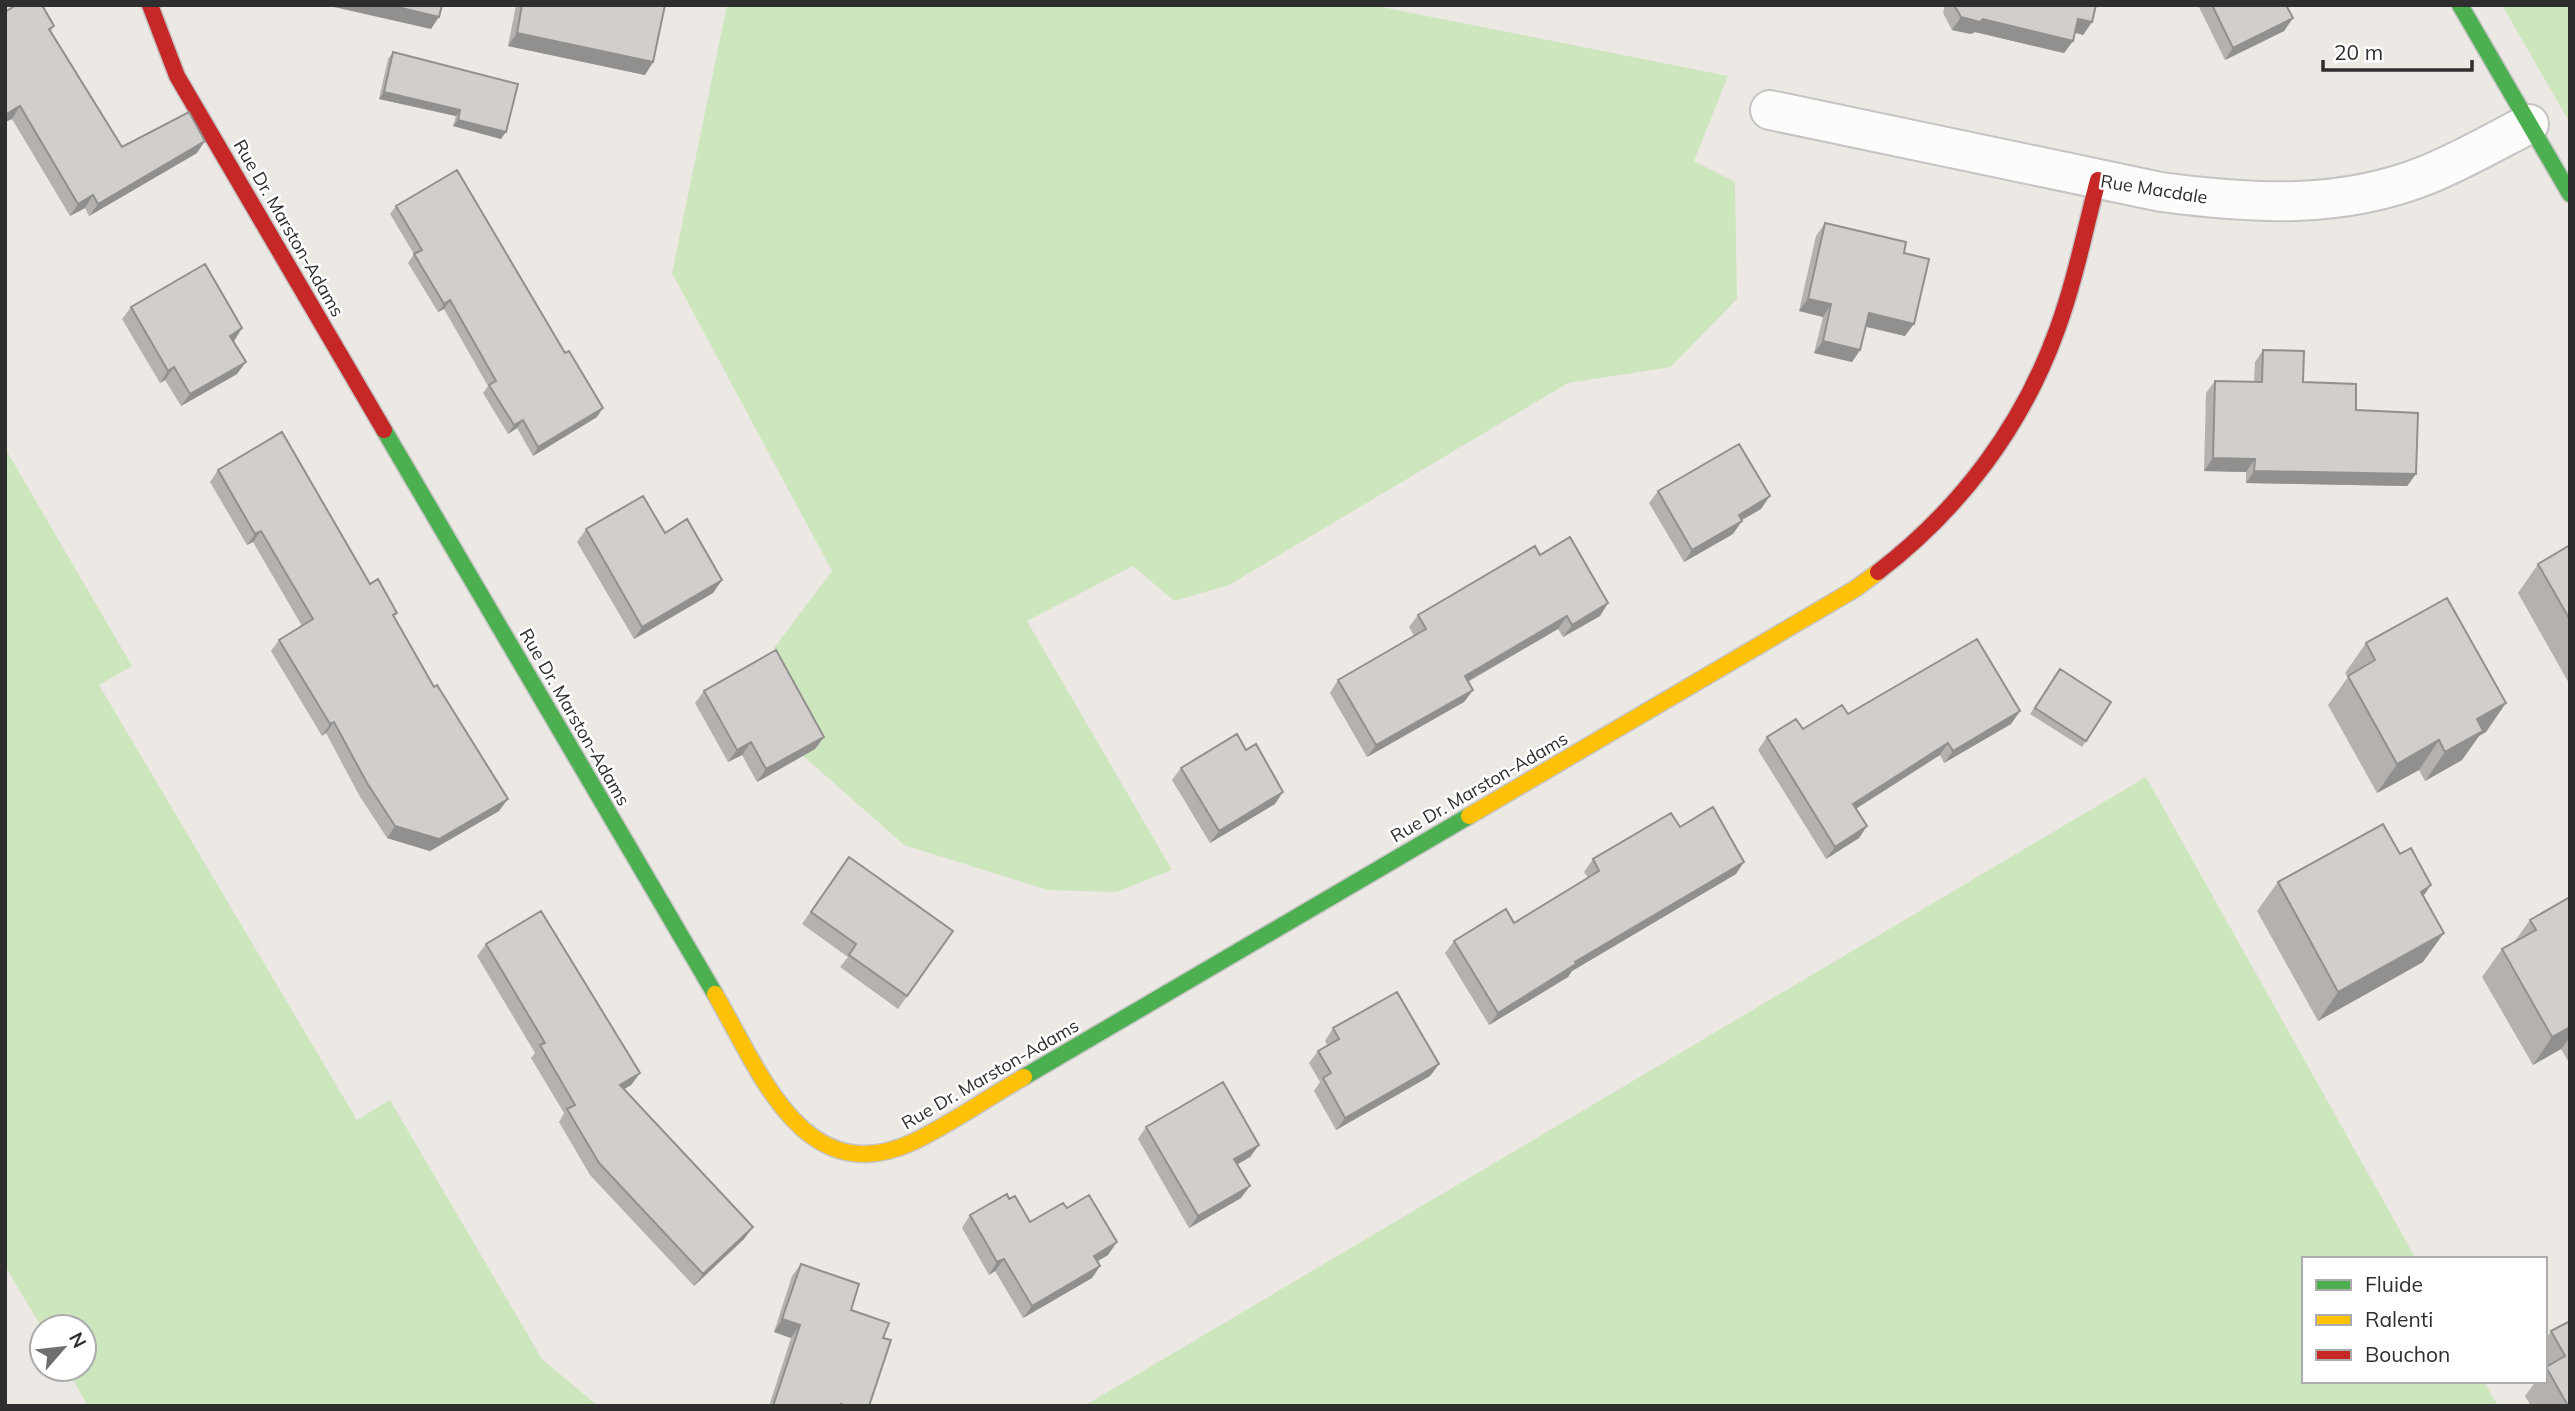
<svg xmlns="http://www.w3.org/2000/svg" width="2575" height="1411" viewBox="0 0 2575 1411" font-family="Mulish,sans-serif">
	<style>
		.green { fill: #cee6be }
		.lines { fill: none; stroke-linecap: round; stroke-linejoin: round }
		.street-casing { stroke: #c5c4c5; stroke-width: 42 }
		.fast-casing { stroke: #c5c4c5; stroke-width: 19 }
		.slow-casing { stroke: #c5c4c5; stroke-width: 19 }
		.jam-casing { stroke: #c5c4c5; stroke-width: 19 }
		.street { stroke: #fcfcfb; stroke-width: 38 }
		.fast { stroke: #4caf50; stroke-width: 16 }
		.slow { stroke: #ffc107; stroke-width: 16 }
		.jam { stroke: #c62828; stroke-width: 16 }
		.wall { fill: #b4b1af }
		.shaded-wall { fill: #92908e }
		.building { fill: #d1cecb; stroke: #92908e; stroke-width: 2 }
		.labels { text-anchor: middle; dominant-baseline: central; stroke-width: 5; stroke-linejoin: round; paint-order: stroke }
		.street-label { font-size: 18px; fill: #2e2e2e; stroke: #fff }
	</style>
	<rect width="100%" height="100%" fill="#ece8e4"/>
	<path class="green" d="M727,5H1372L1728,76L1694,161L1735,182L1737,299L1671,367L1568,383L1229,585L1174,601L1133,566L1027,621L1172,870L1116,892L1048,890L904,845L774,730V648L832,571L672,273Z
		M2502,5H2570V123Z
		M5,448L132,666L99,685L357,1120L390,1100L542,1359L598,1406H88L67,1369H84V1327L42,1328L5,1266Z
		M2146,777L2416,1259H2304V1381H2484L2498,1406H1084Z"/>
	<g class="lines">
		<defs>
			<path id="street" d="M1770,110L2161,192C2252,204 2341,210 2429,174C2463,160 2496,141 2529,124"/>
			<path id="fast" d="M2460,5L2570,194
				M384,430L715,994
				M1024,1077L1469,816"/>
			<path id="slow" d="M1469,816L1855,589L1878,572
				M715,994C759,1069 803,1193 913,1142C951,1124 987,1098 1024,1077"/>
			<path id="jam" d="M150,5L177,76L384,430
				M1878,572C1960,509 2022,427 2057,330C2075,281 2085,230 2098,180"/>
		</defs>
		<use href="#street" class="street-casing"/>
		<use href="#fast" class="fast-casing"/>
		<use href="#slow" class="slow-casing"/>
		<use href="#jam" class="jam-casing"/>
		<use href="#street" class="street"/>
		<use href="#fast" class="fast"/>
		<use href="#slow" class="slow"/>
		<use href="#jam" class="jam"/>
	</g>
	<path class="wall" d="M516,5H665L653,62L645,75L508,46Z
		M1945,5H2096L2092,22L2083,35L2075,32L2073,41L2064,53L1975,32L1971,34L1952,30L1943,13Z
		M2198,5H2286L2293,18L2284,31L2225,60Z
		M5,12L54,26L51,31L122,147L197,153L89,216L85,208L70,216L12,119L5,122Z
		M393,52L501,139L453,126L456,116L379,99L388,59Z
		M396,206L597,417L533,456L517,428L508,434L483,393L488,386L444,309L438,312L408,263L414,254L390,214Z
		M1825,223L1904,253L1905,336L1866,327L1860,350L1852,362L1814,353L1823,317L1799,311L1816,236Z
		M131,307L242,328L234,341L237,374L181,406L165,380L160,383L122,319Z
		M2263,350L2303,382L2356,410L2416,474L2407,486L2246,483V472L2204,471L2206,393L2215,381L2254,382L2255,362Z
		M218,470L370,584L397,613L394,617L499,811L430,851L387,838L359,795L326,733L322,736L271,651L279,640L302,626L253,542L247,545L210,482Z
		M1658,491L1761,509L1741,520L1733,534L1684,562L1649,503Z
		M586,529L665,533L722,580L713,593L634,639L577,542Z
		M2570,545V685L2518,593L2538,564Z
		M1540,555L1608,603L1600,616L1563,637L1558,629L1468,682L1473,690L1464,702L1367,757L1330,693L1338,680L1414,636L1409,627L1418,615Z
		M2366,643L2486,732L2479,736L2462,760L2425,781L2419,770L2377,793L2328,705L2348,677L2345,673Z
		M2060,669L2086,741L2082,747L2030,714Z
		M704,691L824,737L815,749L757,782L742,755L728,762L695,703Z
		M2020,711L2011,724L1944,763L1940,755L1856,809L1867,826L1859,838L1826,859L1758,750L1767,737L1803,729L1848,714Z
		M1181,768L1275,804L1210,843L1172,780Z
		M1680,827L1736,874L1572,971L1568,977L1489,1025L1445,953L1454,941L1514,923L1588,878L1584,872L1593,859Z
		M849,857L953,931L898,1009L840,967L848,957L802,924Z
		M2278,882L2423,962L2318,1021L2257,911Z
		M2570,897V1064L2561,1049L2533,1065L2482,977L2502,949L2514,942L2530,920Z
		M486,944L640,1073L631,1085L624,1089L744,1239L694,1286L590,1175L559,1122L564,1113L531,1058L535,1053L477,956Z
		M1333,1028L1439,1064L1430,1076L1336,1130L1314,1091L1320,1082L1309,1063L1318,1051L1327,1045L1325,1041Z
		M1146,1127L1259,1145L1250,1157L1238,1164L1241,1198L1189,1228L1138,1139Z
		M1009,1199L1030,1222L1067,1208L1108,1255L1098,1261L1100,1266L1092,1278L1023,1318L995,1271L989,1275L962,1228L970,1215Z
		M801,1264L851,1310L883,1338L869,1406H769L791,1338L774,1332L792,1276Z
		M2570,1321V1406H2531L2525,1396L2536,1381H2545V1340L2551,1331Z"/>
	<path class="shaded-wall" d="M336,5H389L439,17L431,29L334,7Z
		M1961,17L1983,19L2073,41L2064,53L1975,32L1971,34L1952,30Z
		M2293,18L2284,31L2225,60L2233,48Z
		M2078,19L2092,22L2083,35L2069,31Z
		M517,33L653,62L645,75L508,46Z
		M384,92L460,110L456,116L379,99Z
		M20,106L12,119L5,122V115Z
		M458,120L506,132L501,139L453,126Z
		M205,141L197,153L89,216L98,204Z
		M93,195L85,208L70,216L78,204Z
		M1808,299L1831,304L1823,317L1799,311Z
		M450,300L444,309L438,312L444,304Z
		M1869,313L1914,324L1905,336L1860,325Z
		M242,328L234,341L230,336Z
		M1823,341L1860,350L1852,362L1814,353Z
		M246,362L237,374L181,406L190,394Z
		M174,367L165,380L160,383L168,371Z
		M603,408L597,417L533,456L538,447Z
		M523,420L517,428L508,434L514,425Z
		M2213,458L2255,459L2246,472L2204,471Z
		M2254,471L2416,474L2407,486L2246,483Z
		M1770,496L1761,509L1730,527L1739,515Z
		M1742,521L1733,534L1684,562L1692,550Z
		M261,531L253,542L247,545L255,534Z
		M722,580L713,593L634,639L642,627Z
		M1608,603L1600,616L1563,637L1572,625Z
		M1567,616L1558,629L1456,688L1465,676Z
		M1473,690L1464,702L1367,757L1376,745Z
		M2506,703L2486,732L2479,736L2462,760L2425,781L2445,752L2477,719Z
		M2020,711L2011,724L1944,763L1953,751Z
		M334,722L326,733L322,736L330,724Z
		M824,737L815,749L757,782L766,769Z
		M2439,740L2419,770L2377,793L2397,764Z
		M751,742L742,755L728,762L737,750Z
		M1948,743L1940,755L1844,816L1853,804Z
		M1283,792L1275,804L1210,843L1219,831Z
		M508,799L499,811L430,851L387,838L395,826Z
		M1867,826L1859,838L1826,859L1835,847Z
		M1744,862L1736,874L1572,971L1568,977L1489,1025L1498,1013L1575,962Z
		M2431,885L2411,914L2421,892Z
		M2444,933L2423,962L2318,1021L2338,992Z
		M2570,1027V1037L2561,1049L2533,1065L2552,1037Z
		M1439,1064L1430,1076L1336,1130L1345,1118Z
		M640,1073L631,1085L611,1097L620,1085Z
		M1259,1145L1250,1157L1226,1171L1234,1159Z
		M1250,1186L1241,1198L1189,1228L1198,1216Z
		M753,1227L744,1239L694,1286L703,1274Z
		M1117,1242L1108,1255L1086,1268L1094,1256Z
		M1004,1259L995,1271L989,1275L997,1262Z
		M1100,1266L1092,1278L1023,1318L1032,1306Z
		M782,1319L800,1325L791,1338L774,1332Z"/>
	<path class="building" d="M16,5H42L54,26L49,29L122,147L189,112L205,141L98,204L93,195L78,204L20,106L5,115V12Z
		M389,5H442L439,17Z
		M522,5H665L653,62L517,33Z
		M1954,5H2096L2092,22L2078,19L2073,41L1983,19L1980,22L1961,17Z
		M2212,5H2286L2293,18L2233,48Z
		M393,52L518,84L506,132L458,120L460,110L384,92Z
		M457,170L565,353L569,351L603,408L538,447L523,420L514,425L489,385L496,381L450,300L444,304L414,254L422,250L396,206Z
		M1825,223L1906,242L1904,253L1929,259L1914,324L1869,313L1860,350L1823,341L1831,304L1808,299Z
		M205,264L242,328L230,336L246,362L190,394L174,367L168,371L131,307Z
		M2263,350L2304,351L2303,382L2356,384V410L2418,413L2416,474L2254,471L2255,459L2213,458L2215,381L2262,382Z
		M282,432L370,584L378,579L397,613L393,615L434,687L437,685L508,799L439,839L395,826L367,783L334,722L330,724L279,640L313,619L261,531L255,534L218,470Z
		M1739,444L1770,496L1739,515L1742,521L1692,550L1658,491Z
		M643,496L665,533L687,519L722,580L642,627L586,529Z
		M1570,537L1608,603L1572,625L1567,616L1465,676L1473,690L1376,745L1338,680L1426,629L1418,615L1535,546L1540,555Z
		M2570,545V620L2538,564Z
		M2447,598L2506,703L2477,719L2483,731L2445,752L2439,740L2397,764L2348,676L2375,660L2366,643Z
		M1977,639L2020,711L1953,751L1948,743L1853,804L1867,826L1835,847L1767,737L1796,719L1803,729L1842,705L1848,714Z
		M776,650L824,737L766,769L751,742L737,750L704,691Z
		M2060,669L2111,702L2086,741L2035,708Z
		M1237,734L1246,750L1256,744L1283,792L1219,831L1181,768Z
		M1713,807L1744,862L1575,962L1576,964L1498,1013L1454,941L1506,909L1514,923L1599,871L1593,859L1671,813L1680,827Z
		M2383,824L2400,854L2411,848L2431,885L2421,892L2444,933L2338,992L2278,882Z
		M849,857L953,931L907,996L849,955L856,944L811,912Z
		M2570,897V1027L2552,1037L2502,949L2536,930L2530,920Z
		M541,911L640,1073L620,1085L753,1227L703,1274L599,1163L567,1109L575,1105L540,1045L545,1043L486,944Z
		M1397,992L1439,1064L1345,1118L1323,1078L1331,1073L1318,1051L1339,1039L1333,1028Z
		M1223,1082L1259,1145L1234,1159L1250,1186L1198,1216L1146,1127Z
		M1007,1194L1009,1199L1015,1196L1030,1222L1063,1203L1067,1208L1089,1195L1117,1242L1094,1256L1100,1266L1032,1306L1004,1259L997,1262L970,1215Z
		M801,1264L859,1284L851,1310L889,1323L883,1338L891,1340L869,1406H847L841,1404V1406H773L800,1325L782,1319Z
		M2570,1321V1406H2568L2546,1367L2565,1356L2551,1331Z"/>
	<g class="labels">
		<g class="street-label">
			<text transform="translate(2154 189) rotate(9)">Rue Macdale</text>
			<text transform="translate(289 228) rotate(60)">Rue Dr. Marston-Adams</text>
			<text transform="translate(575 717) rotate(60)">Rue Dr. Marston-Adams</text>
			<text transform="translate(1479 787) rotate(-30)">Rue Dr. Marston-Adams</text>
			<text transform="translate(990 1074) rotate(-30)">Rue Dr. Marston-Adams</text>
		</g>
	</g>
	<rect width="2575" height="1411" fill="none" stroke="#2e2e2e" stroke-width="14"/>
	<rect x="2302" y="1257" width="245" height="126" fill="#ffffff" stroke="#ababab" stroke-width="2"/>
	<rect x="2316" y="1280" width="35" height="10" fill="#4caf50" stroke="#ababab" stroke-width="2"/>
	<text x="2365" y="1292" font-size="21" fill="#2e2e2e">Fluide</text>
	<rect x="2316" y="1315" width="35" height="10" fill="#ffc107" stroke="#ababab" stroke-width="2"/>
	<text x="2365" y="1327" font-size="21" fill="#2e2e2e">Ralenti</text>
	<rect x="2316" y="1350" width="35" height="10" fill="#c62828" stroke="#ababab" stroke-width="2"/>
	<text x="2365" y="1362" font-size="21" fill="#2e2e2e">Bouchon</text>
	<g transform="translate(63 1348) rotate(62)"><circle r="33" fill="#ffffff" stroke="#ababab" stroke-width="2"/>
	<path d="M0-5L12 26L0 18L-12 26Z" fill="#706f6e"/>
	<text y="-10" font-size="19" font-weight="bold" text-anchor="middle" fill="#2e2e2e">N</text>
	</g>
	<path d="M2323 60v10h149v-10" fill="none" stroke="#2e2e2e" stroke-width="3.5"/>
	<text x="2334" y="60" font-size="21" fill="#2e2e2e" stroke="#ffffff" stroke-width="5" paint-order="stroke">20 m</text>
</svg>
